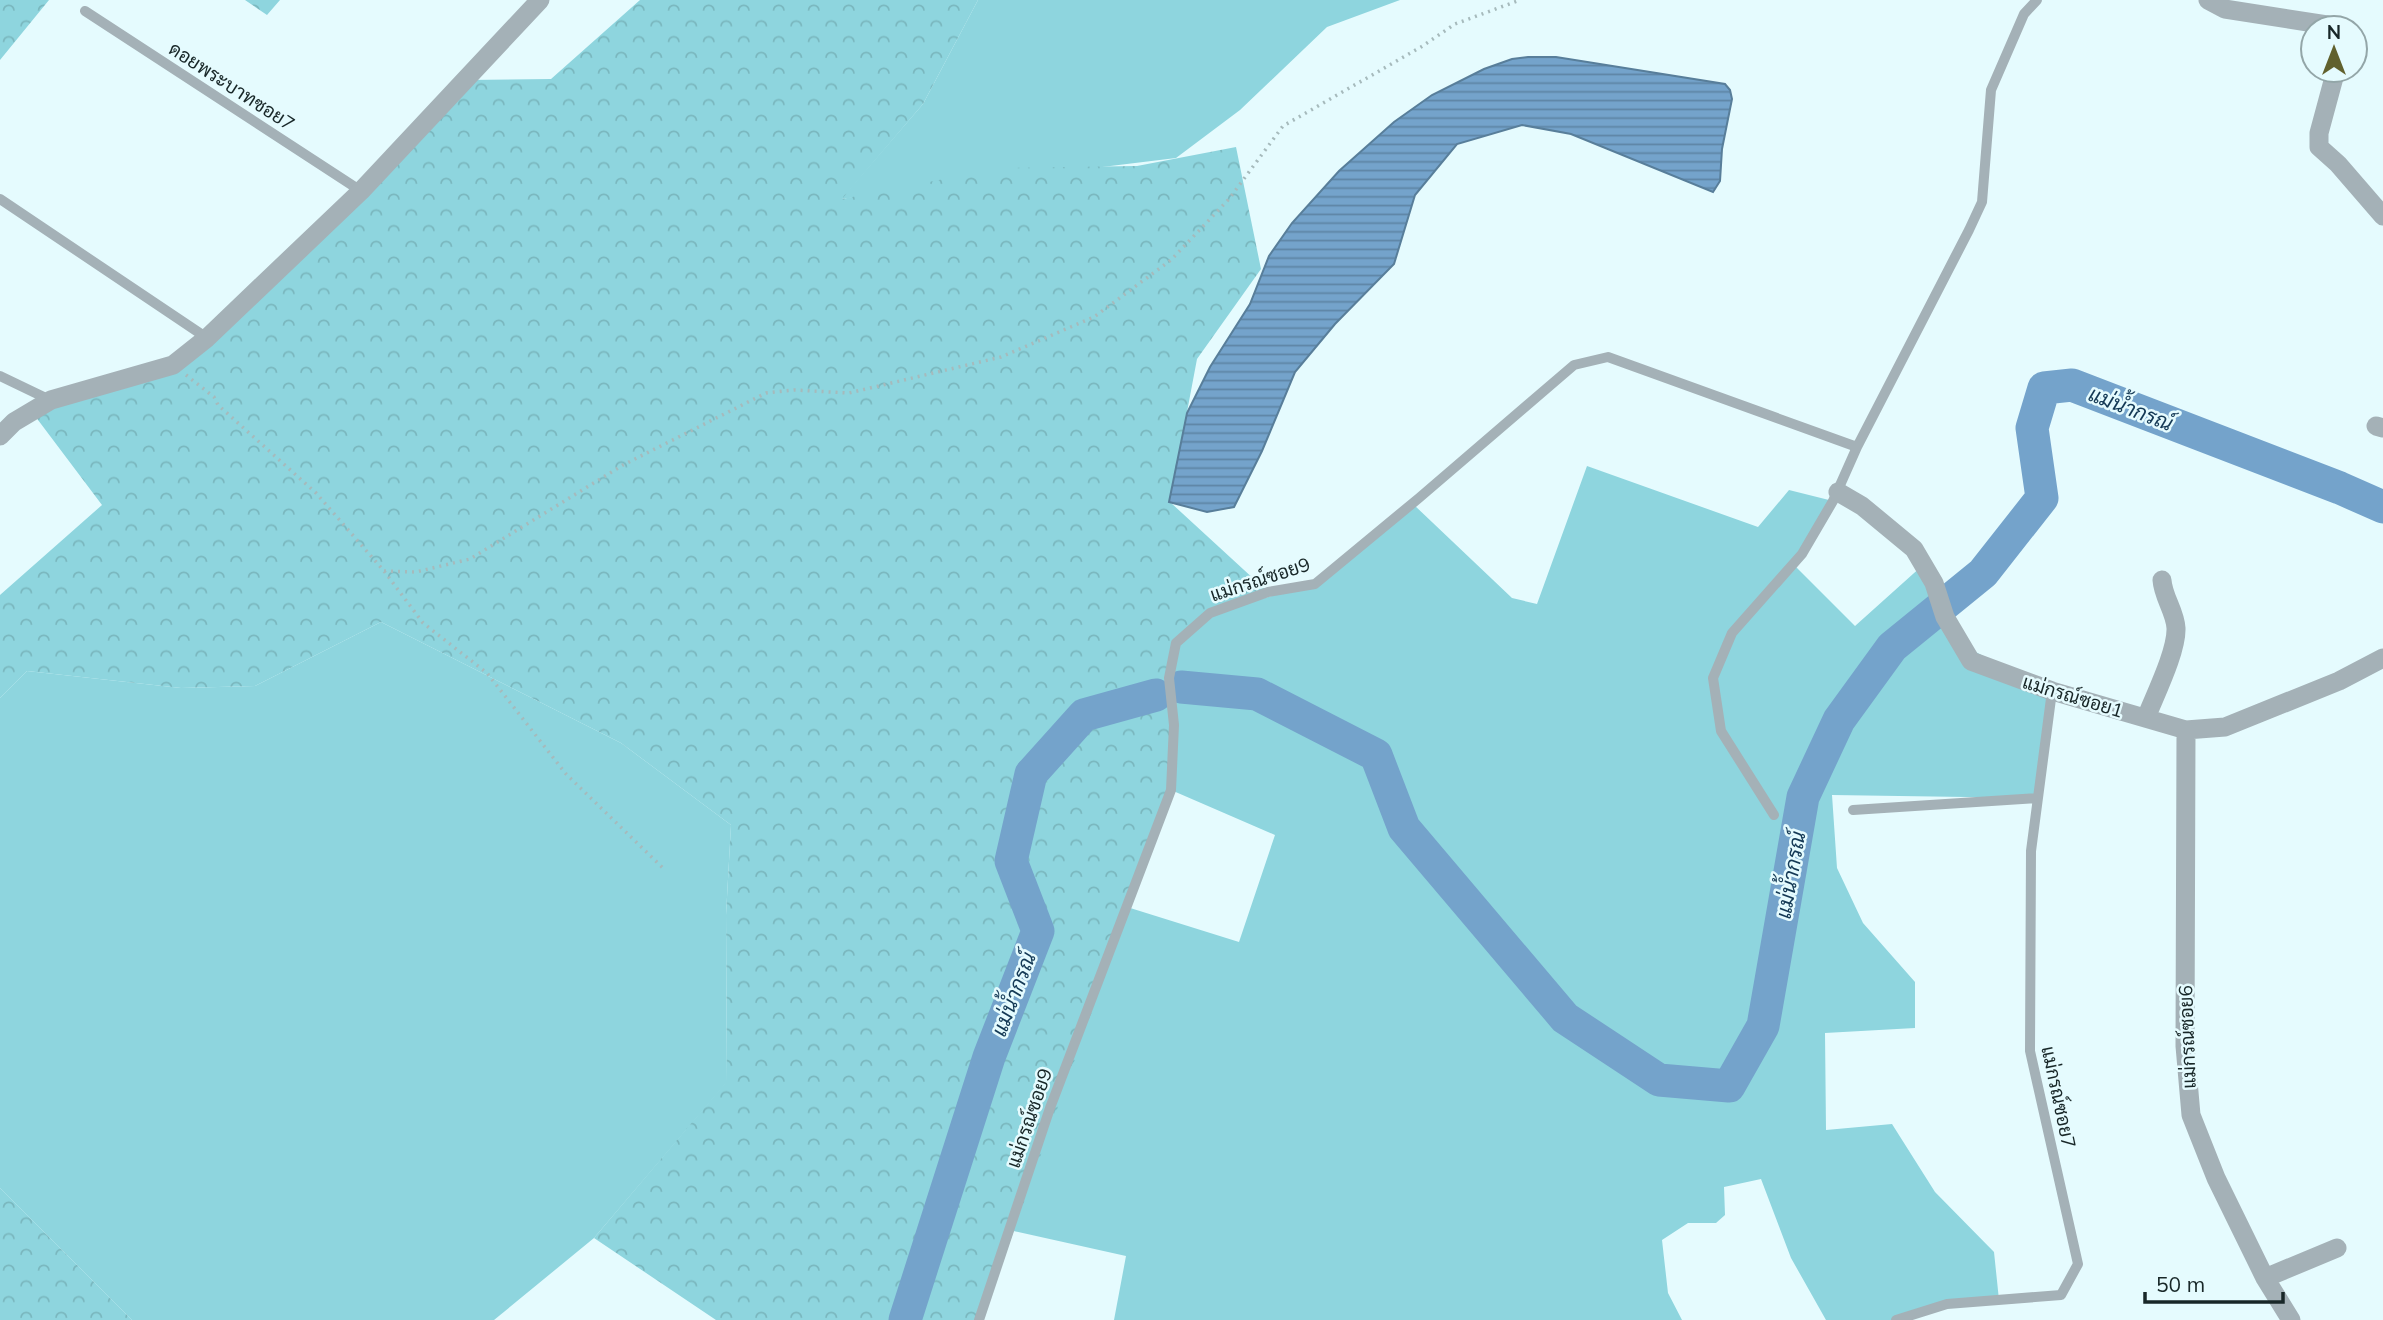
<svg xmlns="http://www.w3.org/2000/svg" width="2383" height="1320" viewBox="0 0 2383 1320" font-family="Mulish,Sarabun,sans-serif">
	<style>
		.green { fill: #8ed5de }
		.forest { fill: url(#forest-crowns) }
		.water { fill: url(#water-rules); stroke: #587e9a; stroke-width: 2 }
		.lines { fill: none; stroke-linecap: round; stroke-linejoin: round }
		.river { stroke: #74a3cb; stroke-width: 33 }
		.path { stroke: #a6babc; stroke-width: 3.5; stroke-dasharray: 2 5; stroke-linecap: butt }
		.lane { stroke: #a4b1b7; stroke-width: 10 }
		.street { stroke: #a4b1b7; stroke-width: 19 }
		.labels { text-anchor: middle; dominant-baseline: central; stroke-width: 5; stroke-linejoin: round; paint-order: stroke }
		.street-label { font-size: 19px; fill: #182728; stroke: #e5fbfe }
		.water-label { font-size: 21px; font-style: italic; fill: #143955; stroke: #e5fbfe }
	</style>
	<defs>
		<pattern id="forest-crowns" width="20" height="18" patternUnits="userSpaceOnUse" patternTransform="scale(1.75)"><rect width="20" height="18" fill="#8ed5de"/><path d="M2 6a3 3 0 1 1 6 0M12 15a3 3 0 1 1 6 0" fill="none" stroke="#7ab7be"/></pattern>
		<pattern id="water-rules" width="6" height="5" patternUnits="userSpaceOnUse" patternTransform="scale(1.75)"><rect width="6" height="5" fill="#74a3cb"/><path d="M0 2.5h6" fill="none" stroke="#5e85a5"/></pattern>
	</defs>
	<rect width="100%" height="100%" fill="#e5fbfe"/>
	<path class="green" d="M978,0H1400L1327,27L1240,110L1176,158L841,199L923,104Z
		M1587,466L1758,527L1789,490L1833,501L1793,564L1855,626L1923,565L1954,641L2052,691L2038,798L1832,795L1837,868L1863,923L1915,982V1028L1825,1033L1826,1130L1892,1124L1935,1192L1994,1252L1999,1300L1947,1304L1896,1320H1826L1791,1258L1761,1179L1724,1187L1725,1215L1716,1223H1688L1662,1240L1668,1293L1682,1320H1114L1126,1256L1009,1230L1127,907L1239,942L1275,835L1171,790L1169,678L1176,643L1210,613L1315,584L1413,504L1512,598L1537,604Z
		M381,622L621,743L731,825L726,915L727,1082L594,1238L494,1320H132L0,1188V698L27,671L181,688L255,686Z"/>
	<path class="forest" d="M0,0H49L0,60Z
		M245,0H280L267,15Z
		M640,0H978L923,104L842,199L1000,168L1137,166L1236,147L1261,269L1197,359L1170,502L1268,592L1210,613L1176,643L1169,678L1171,790L982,1320H716L594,1238L727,1081L726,915L731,825L621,743L381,622L255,686L181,688L27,671L0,698V595L102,505L32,412L173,364L466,80L551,79Z
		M0,1188L132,1320H0Z"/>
	<path class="water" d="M1528,57H1556L1725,84L1730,90L1732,99L1722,149L1720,181L1713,192L1571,134L1522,125L1457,144L1415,195L1394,264L1335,324L1295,372L1262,451L1234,507L1207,512L1169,502L1187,413L1210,367L1250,304L1269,256L1292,223L1339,171L1394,122L1432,95L1484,69L1512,59Z"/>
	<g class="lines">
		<path class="river" d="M1181,687L1257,694L1376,755L1404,828L1565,1018L1659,1080L1729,1086L1763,1026L1803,797L1839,720L1892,647L1983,573L2042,498L2032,428L2044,388L2072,385L2340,488L2383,507
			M905,1320L989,1057L1038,931L1011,861L1031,774L1084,715L1156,695"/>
		<path class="path" d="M186,375L214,397L218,405L316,493L384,571L423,623L487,673L566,774L664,869
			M384,571L416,572L470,559L623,465L766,393L794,390L849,393L1001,357L1094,317L1171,260L1229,199L1283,126L1421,47L1455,24L1520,0"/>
		<path class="lane" d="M85,11L361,191
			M0,199L207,338
			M0,376L50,400
			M1853,810L2038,798
			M1774,815L1721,731L1713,678L1732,633L1802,554L1833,501L1857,447L1969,230L1982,202L1991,90L2024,14L2037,0
			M979,1320L1050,1108L1171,790L1174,725L1169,678L1176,643L1210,613L1268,592L1315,584L1419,498L1574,365L1608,357L1857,447
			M1896,1320L1947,1304L2061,1295L2078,1264L2030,1051L2031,851L2052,691"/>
		<path class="street" d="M2208,0L2225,9L2327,25L2332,28
			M2336,70L2319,133V147L2338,164L2383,216
			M2376,426L2383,428
			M0,436L14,422L51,400L173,365L207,338L361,191L540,0
			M1838,492L1862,506L1914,549L1934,583L1945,617L1971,661L2052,691L2186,730L2225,727L2339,681L2383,658
			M2146,718C2155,695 2177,651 2176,628C2175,611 2163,597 2162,580
			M2186,730L2185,1046L2191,1115L2216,1178L2265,1278L2291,1320
			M2265,1278L2337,1248"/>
	</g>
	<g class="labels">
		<g class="street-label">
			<text transform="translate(232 86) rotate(33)">ดอยพระบาทซอย7</text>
			<text transform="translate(1260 579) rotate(-18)">แม่กรณ์ซอย9</text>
			<text transform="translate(2073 696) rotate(17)">แม่กรณ์ซอย1</text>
			<text transform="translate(2187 1037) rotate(-92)">แม่กรณ์ซอย6</text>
			<text transform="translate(2059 1097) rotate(78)">แม่กรณ์ซอย7</text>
			<text transform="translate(1029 1118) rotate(-71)">แม่กรณ์ซอย9</text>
		</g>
		<g class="water-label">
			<text transform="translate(2131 408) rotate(21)">แม่น้ำกรณ์</text>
			<text transform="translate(1790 875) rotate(-80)">แม่น้ำกรณ์</text>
			<text transform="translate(1013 994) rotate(-69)">แม่น้ำกรณ์</text>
		</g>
	</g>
	<g transform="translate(2334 49)"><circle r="33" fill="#e5fbfe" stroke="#93a6a8" stroke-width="2"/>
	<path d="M0-5L12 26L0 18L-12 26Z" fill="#61612e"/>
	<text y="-10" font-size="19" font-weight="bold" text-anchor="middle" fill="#182728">N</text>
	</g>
	<path d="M2145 1292v10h138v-10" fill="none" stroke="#182728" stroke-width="3.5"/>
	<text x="2156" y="1292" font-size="21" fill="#182728" stroke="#e5fbfe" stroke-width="5" paint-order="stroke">50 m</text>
</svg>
